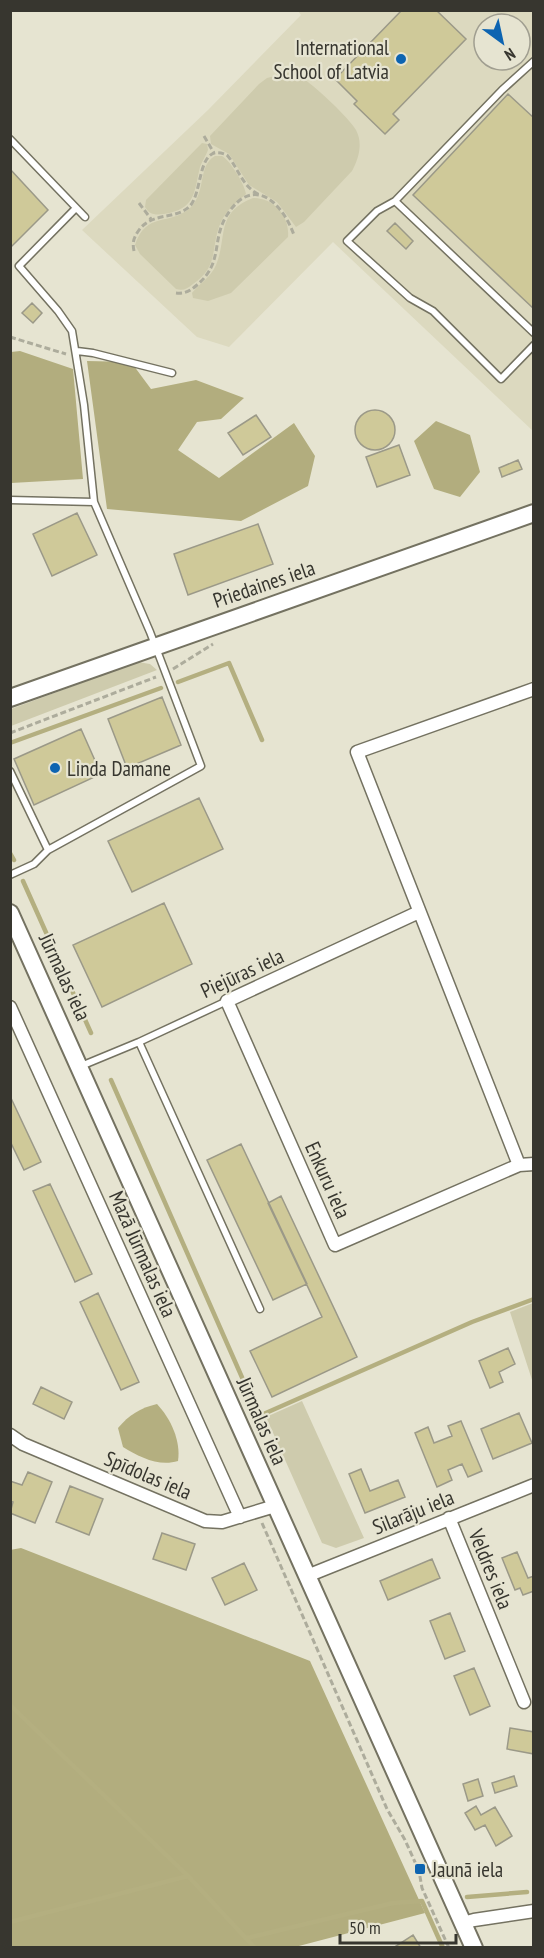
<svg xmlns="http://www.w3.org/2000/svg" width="544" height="1958" viewBox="0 0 544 1958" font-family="'PT Sans Narrow',sans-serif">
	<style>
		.built { fill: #dcd9bf; fill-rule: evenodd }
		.green { fill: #cecbad }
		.forest { fill: #b2ad7e }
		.water { fill: #b4af80 }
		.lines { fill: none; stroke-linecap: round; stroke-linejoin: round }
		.stream { stroke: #b4af80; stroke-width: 4.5 }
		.building { fill: #cfc999; stroke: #9b9988; stroke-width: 1.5 }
		.lane-casing { stroke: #747261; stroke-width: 9 }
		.street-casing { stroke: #747261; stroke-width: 15 }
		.secondary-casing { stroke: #747261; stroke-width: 20 }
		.path { stroke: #adac9c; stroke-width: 3; stroke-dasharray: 6 3; stroke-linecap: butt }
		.lane { stroke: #fff; stroke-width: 6 }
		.street { stroke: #fff; stroke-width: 12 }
		.secondary { stroke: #fff; stroke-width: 16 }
		.poi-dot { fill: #0d64b1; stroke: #e6e4d1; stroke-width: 2 }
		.labels { text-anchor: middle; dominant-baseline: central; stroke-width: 4.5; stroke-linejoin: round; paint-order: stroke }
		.poi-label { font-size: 21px; fill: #37362f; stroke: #e6e4d1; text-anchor: start }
		.street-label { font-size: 21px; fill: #37362f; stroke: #e6e4d1 }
	</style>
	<rect width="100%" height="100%" fill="#e6e4d1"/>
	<path class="built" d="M298,11H533V431L333,242L229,347L197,337L82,230L208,110L301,15ZM484,24H520V60H484Z"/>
	<path class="green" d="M287,73C293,75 300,77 305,80C316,87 350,119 356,130C363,143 359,158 352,171L304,222L296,227L277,202L249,185L229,154L211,144L210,136L259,84L267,78Z
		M202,143L207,144L208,150C206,156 202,161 200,167C194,192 196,209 164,214C155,215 150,215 145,207L146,200Z
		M215,156H222C230,160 245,185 246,194C236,203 227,209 221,222C210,246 220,266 193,284C187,289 183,291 176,289L140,254L135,245C146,211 170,226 190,208C207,192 197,166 215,156Z
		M253,198C274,198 290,216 288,237L231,293L208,301L193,298L192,293C200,283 211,277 216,265C228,236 215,213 253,198Z
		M138,662L150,664L157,670L11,726V709Z
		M533,1303H534L533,1383L510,1312Z
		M302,1401L364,1538L336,1548L322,1543L266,1417Z"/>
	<path class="forest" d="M20,351L73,369L83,479L11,483V352Z
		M87,361L131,362L151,389L196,380L244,398L221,419L197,422L178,450L219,478L294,423L315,456L308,486L241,521L107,509Z
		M436,421L470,435L480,472L460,497L434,489L414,441Z
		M21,1548L310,1661L425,1913L295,1947H11L10,1550Z"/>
	<path class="water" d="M157,1404C171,1419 181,1441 178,1461C159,1467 139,1457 123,1447L118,1428C129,1415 140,1408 157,1404Z"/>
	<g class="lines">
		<path class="stream" d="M178,682L229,663L262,740
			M10,743L161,688
			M10,853L14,860
			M23,881L91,1033
			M111,1080L259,1416L472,1322L534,1299
			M10,1705L188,1876L255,1948
			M467,1897L527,1892
			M10,1922L188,1876
			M247,1938L393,1903L422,1901L443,1948"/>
	</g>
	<path class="building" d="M402,10H436L466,39L393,114L399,120L385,134L354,104L357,101L335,79Z
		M508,94L534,118V309L413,195Z
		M10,169L48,210L10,248Z
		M395,223L413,241L406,249L387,231Z
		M32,303L42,313L33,323L22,313Z
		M355 430a20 20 0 1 1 40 0a20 20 0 1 1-40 0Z
		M256,415L271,437L243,455L228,433Z
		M399,445L410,475L377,487L366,457Z
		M518,460L522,469L502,477L499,468Z
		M77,513L97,555L52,576L33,534Z
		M258,524L273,564L188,595L174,554Z
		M162,697L181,745L127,768L108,719Z
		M81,729L101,774L34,805L14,759Z
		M199,798L223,849L132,892L108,841Z
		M164,903L192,964L102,1007L73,945Z
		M10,1096L41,1162L24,1170L10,1141Z
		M241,1144L307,1284L273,1300L207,1160Z
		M50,1184L92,1274L75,1282L33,1191Z
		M281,1196L357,1357L272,1397L250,1351L322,1317L268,1203Z
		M98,1293L139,1382L121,1390L80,1302Z
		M508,1348L515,1364L499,1372L503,1382L490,1388L479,1361Z
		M41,1387L72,1402L64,1419L33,1404Z
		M519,1413L532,1443L493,1459L481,1429Z
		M461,1421L482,1471L468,1477L462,1464L448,1470L452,1480L437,1487L415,1433L428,1427L434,1443L452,1436L448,1426Z
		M361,1469L370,1491L398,1480L405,1497L365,1513L349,1474Z
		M28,1472L52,1482L35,1523L10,1513L13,1502L10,1501V1481L22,1485Z
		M70,1486L103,1499L89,1535L56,1522Z
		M162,1533L195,1544L186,1570L153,1559Z
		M517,1552L528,1578L534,1576V1591L523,1595L520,1588L515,1590L502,1558Z
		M432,1559L440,1578L388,1600L380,1581Z
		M244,1563L257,1590L225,1605L212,1578Z
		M450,1613L465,1651L445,1659L430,1621Z
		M474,1668L490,1706L470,1715L454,1676Z
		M510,1728L534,1732V1754L507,1749Z
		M514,1776L517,1786L495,1793L492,1783Z
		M478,1779L483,1796L468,1801L463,1784Z
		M476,1806L481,1815L495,1807L512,1836L496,1846L485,1825L475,1830L465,1813Z
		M413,1935L421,1948H393Z"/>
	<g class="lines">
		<defs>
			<path id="lane" d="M534,61L502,90L395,201L534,333
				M10,139L85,217
				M395,201L377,211L347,241L410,298L433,311L501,379L534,345
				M76,208L19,266L58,311L72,331L84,405L94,502
				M77,351L93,353L172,373
				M10,500L94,502L150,632L201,766L48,850L34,864L10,875
				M10,771L48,850
				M139,1042L260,1309
				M81,1066L139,1042L227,1001"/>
			<path id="street" d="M419,912L227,1001L335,1245L519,1165L534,1164
				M10,1007L240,1517
				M519,1165L357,752L534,689
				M10,1435L23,1444L205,1521L222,1522L275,1506
				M449,1518L524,1702
				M307,1576L534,1485
				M463,1923L474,1920L534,1911"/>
			<path id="secondary" d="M10,698L534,513
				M10,913L474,1948"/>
		</defs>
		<use href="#lane" class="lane-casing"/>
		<use href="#street" class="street-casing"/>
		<use href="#secondary" class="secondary-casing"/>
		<path class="path" d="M204,136L214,153
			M139,203L151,219
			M134,251C132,242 134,237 139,230C152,212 174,220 189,207C204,193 196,141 227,155C239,169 242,187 260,195
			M176,293C185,294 190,291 197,285C224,262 211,240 227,215C253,174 282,202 294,235
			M10,337L66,354
			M173,669L213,644
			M10,733L156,677
			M262,1523L387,1809L405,1840L419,1871L422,1888L449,1948"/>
		<use href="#lane" class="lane"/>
		<use href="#street" class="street"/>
		<use href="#secondary" class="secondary"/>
	</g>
	<g class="poi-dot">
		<circle cx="401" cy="59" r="6"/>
		<circle cx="55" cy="768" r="6"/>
		<rect x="414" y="1863" width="12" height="12" rx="3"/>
	</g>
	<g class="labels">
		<g class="poi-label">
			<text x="389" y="47" text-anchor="end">International<tspan x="389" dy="24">School of Latvia</tspan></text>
			<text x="67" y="768">Linda Damane</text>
			<text x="432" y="1869">Jaunā iela</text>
		</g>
		<g class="street-label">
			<text transform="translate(264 584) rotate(-19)">Priedaines iela</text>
			<text transform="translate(242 973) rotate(-25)">Piejūras iela</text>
			<text transform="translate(65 977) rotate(65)">Jūrmalas iela</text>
			<text transform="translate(328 1180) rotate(66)">Enkuru iela</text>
			<text transform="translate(143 1254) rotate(66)">Mazā Jūrmalas iela</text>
			<text transform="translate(262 1421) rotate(66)">Jūrmalas iela</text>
			<text transform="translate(148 1475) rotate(23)">Spīdolas iela</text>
			<text transform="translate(413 1512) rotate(-22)">Silarāju iela</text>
			<text transform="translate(491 1569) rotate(68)">Veldres iela</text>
		</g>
	</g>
	<rect width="544" height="1958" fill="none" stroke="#37362f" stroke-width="24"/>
	<g transform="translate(502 42) rotate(147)"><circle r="28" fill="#e6e4d1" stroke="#a09e90" stroke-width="1.5"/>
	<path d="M0-4.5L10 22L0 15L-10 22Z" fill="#0d64b1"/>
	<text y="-9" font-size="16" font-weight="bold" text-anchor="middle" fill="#37362f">N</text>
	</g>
	<path d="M340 1934v9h116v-9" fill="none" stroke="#37362f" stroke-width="3"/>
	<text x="349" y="1934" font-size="18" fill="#37362f" stroke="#e6e4d1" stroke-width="4.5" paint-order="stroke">50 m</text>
</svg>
